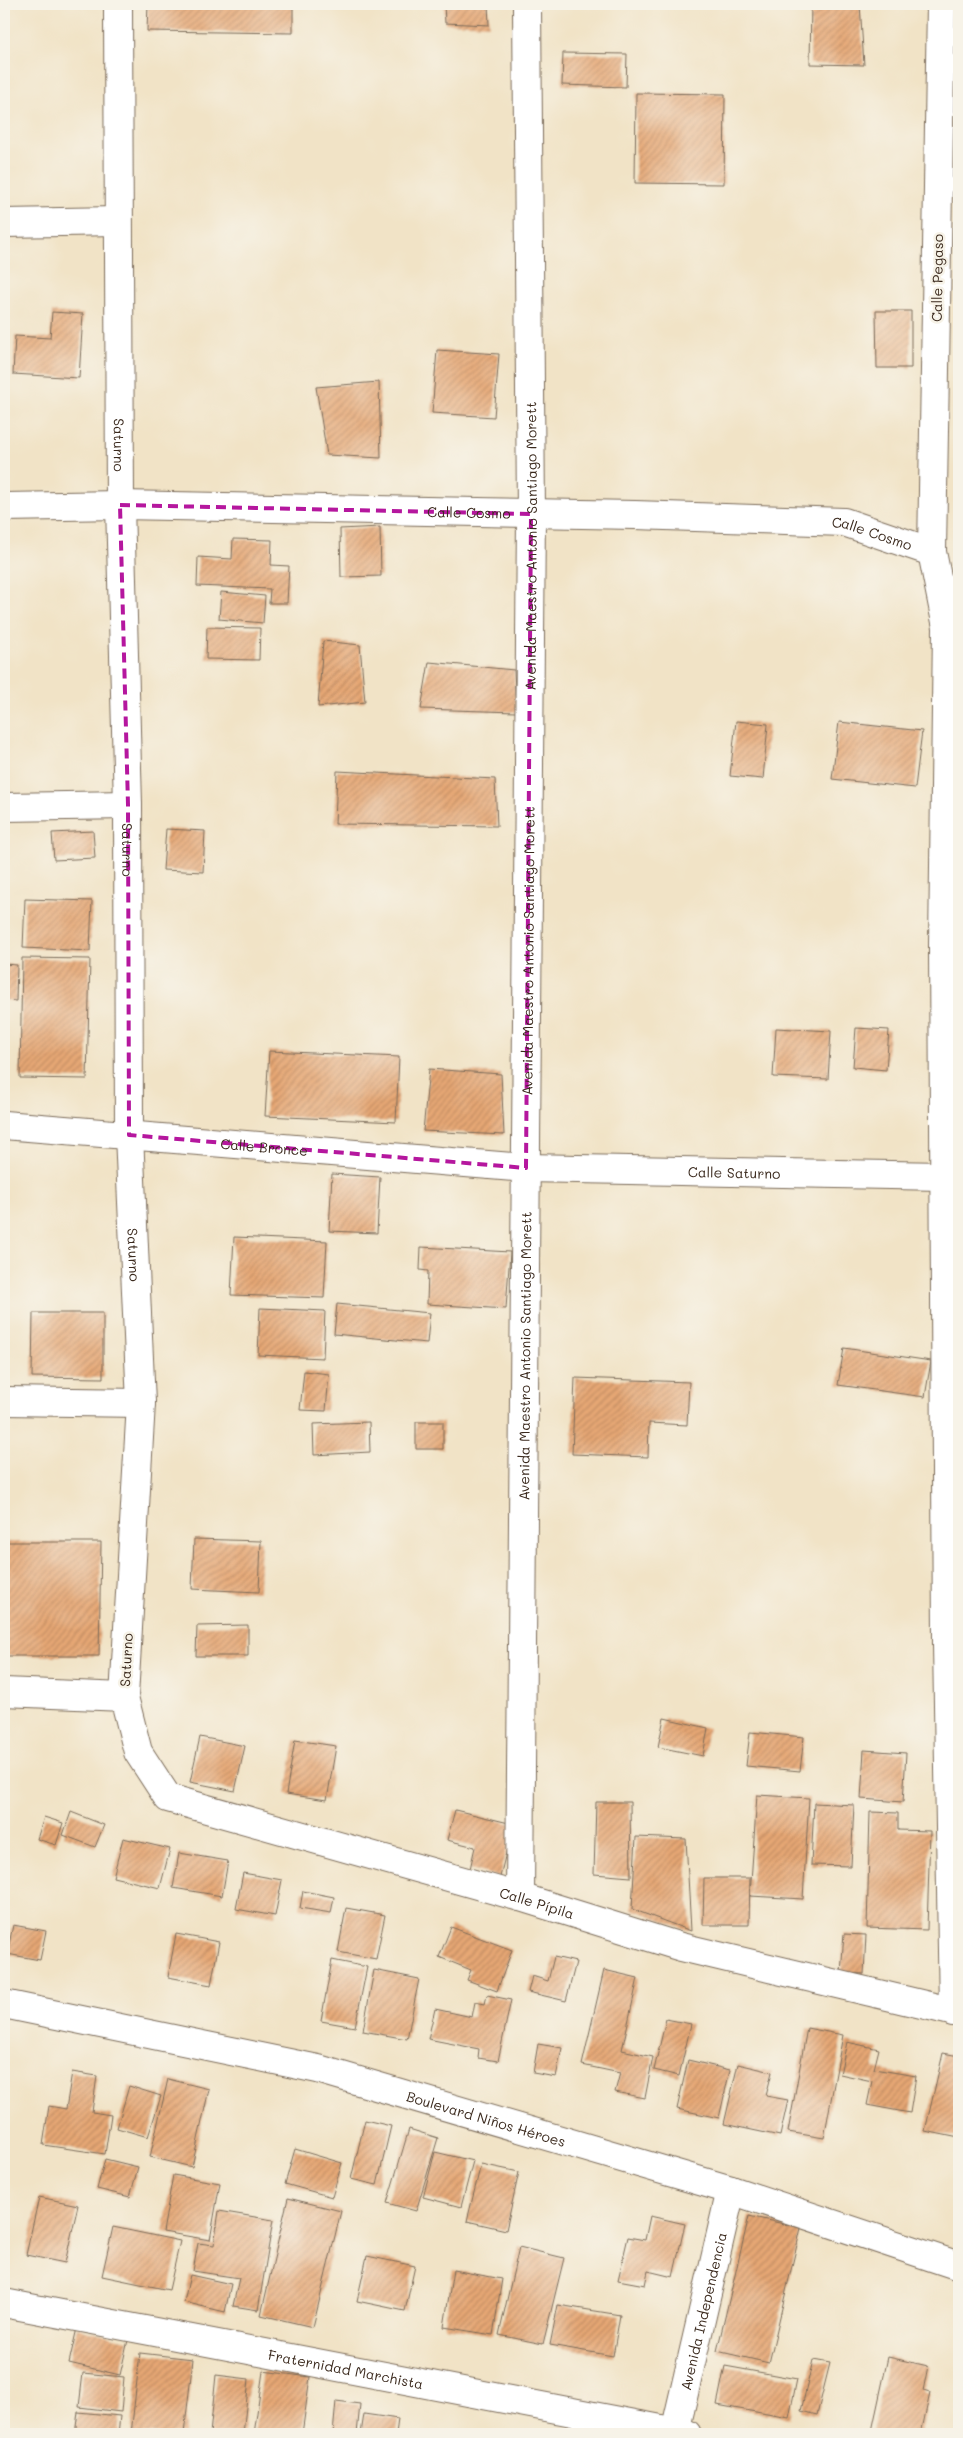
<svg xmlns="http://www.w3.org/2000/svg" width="963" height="2438" viewBox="0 0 963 2438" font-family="Mali,sans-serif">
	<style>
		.building { fill: url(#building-hatch) }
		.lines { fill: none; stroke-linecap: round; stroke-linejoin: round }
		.minor-casing { stroke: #7b6b59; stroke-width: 30 }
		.minor { stroke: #fff; stroke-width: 28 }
		.marked { fill: none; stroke: #b5179e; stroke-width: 4; stroke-dasharray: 10 6; stroke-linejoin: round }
		.labels { text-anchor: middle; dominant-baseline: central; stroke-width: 5; stroke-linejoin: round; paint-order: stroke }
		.street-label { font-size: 14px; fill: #3b2a1e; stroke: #f7f3e8 }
	</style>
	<defs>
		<pattern id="building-hatch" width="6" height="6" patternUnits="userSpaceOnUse" patternTransform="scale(1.25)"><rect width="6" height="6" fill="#e6a775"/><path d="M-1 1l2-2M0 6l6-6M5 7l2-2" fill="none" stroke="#bc885f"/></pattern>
	</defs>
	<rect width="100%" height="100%" fill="#f7f3e8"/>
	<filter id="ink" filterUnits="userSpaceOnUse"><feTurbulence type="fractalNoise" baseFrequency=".02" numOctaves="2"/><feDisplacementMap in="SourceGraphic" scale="10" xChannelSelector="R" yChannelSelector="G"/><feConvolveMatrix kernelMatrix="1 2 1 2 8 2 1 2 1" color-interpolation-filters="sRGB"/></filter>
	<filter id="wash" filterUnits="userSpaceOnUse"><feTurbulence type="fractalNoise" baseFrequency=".0096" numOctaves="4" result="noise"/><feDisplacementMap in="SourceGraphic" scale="20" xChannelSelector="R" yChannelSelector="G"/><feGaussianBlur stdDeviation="1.12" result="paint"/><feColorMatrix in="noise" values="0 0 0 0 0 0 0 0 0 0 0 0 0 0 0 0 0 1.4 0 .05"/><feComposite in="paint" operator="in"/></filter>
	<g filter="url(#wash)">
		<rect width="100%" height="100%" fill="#f1e3c6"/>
		<g id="blocks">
			<path class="building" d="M148,4H293V33L147,31Z
				M444,4H488L489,25L445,23Z
				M811,4H860L864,65L810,64Z
				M563,53L627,54L626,87L562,85Z
				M636,93L725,94L724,184L635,183Z
				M876,311H911V368H877Z
				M52,312L83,314L79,378L13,374L15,336L50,338Z
				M437,350L499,354L494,417L432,413Z
				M379,382L381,458L327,455L316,387Z
				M380,527L381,576L341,577L340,529Z
				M233,539L272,540L271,565L289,566L287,603H269L270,589L197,586L198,557L232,559Z
				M221,592L265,596L263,623L219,619Z
				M207,627L260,628L259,660L206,659Z
				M323,641L360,645L365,702L318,707Z
				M429,662L514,670L516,712L421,709Z
				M736,721L768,724L763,779L730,776Z
				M839,722L922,731L915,788L832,779Z
				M337,771L495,779L497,826L335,824Z
				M166,829L205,831L203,872L163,870Z
				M93,831L95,858L54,860L52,833Z
				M25,899L92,901L90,951L23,948Z
				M22,958L90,959L87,1079L20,1078Z
				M4,964L17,965L16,1001L4,1000Z
				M776,1028L831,1031L828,1079L773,1077Z
				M856,1028L889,1030L886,1070L853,1067Z
				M269,1051L399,1057L396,1122L265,1116Z
				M429,1069L501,1074L504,1135L423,1131Z
				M332,1174L380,1177L377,1233L329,1231Z
				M234,1237L327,1241L324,1298L231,1295Z
				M421,1247L510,1252L506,1309L427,1304L428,1271L420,1270Z
				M337,1304L430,1313L427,1343L334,1334Z
				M260,1308L325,1311L323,1358L258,1355Z
				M33,1313H103V1378L32,1377Z
				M844,1348L931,1361L925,1397L838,1385Z
				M304,1371L329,1374L326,1411L300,1410Z
				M575,1378L689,1382L687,1425L649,1423L648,1457L572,1454Z
				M369,1422L370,1452L314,1455L313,1424Z
				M416,1422H443V1449H416Z
				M194,1539L261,1541L259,1592L192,1589Z
				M4,1542H101L99,1656H4Z
				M248,1625V1656H196L197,1626Z
				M664,1718L708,1728L703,1756L658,1747Z
				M750,1732L804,1737L800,1771L746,1766Z
				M200,1737L245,1746L235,1791L190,1782Z
				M295,1740L336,1746L327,1800L286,1794Z
				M864,1750L906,1753L903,1802L861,1799Z
				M757,1795L809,1798L803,1899L750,1896Z
				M596,1802H630L631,1877L594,1874Z
				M814,1803L854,1805L851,1866L811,1865Z
				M455,1810L513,1824L500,1877L470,1869L475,1847L447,1840Z
				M71,1812L104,1825L95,1847L63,1835Z
				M870,1812L898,1813V1830L930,1831L927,1930L867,1928Z
				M44,1817L63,1823L56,1845L37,1839Z
				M636,1837L686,1839L691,1931L632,1909Z
				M123,1838L170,1849L160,1888L113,1877Z
				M179,1853L228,1861L222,1896L173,1888Z
				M243,1873L282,1880L275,1916L236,1909Z
				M704,1878H750L749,1925H703Z
				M303,1891L334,1897L331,1913L300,1908Z
				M346,1908L385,1915L376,1959L338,1952Z
				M13,1925L46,1931L40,1960L7,1954Z
				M451,1927L512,1950L497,1991L467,1980L471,1970L439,1957Z
				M176,1934L219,1942L211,1985L168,1977Z
				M844,1934L866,1935L864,1974L841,1973Z
				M554,1957L576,1962L566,2001L528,1992L532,1976L548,1981Z
				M332,1960L367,1967L355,2027L321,2021Z
				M374,1970L419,1979L407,2039L363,2031Z
				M604,1970L638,1978L622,2050L653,2057L645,2098L615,2092L620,2073L582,2065Z
				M487,1995L511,2000L498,2061L478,2058L479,2049L428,2039L435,2009L472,2017L475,2002L485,2004Z
				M666,2019L691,2024L679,2076L654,2070Z
				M807,2028L843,2035L824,2138L788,2132Z
				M847,2042L879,2049L874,2069L916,2076L910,2113L867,2105L872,2081L840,2074Z
				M538,2044L562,2048L556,2077L533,2073Z
				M943,2053L959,2056V2138L925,2131Z
				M688,2060L730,2070L719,2118L677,2109Z
				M738,2064L772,2072L766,2096L788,2100L780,2136L724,2124Z
				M72,2072L97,2076L92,2112L111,2115L105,2154L43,2145L49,2106L66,2109Z
				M168,2079L209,2089L192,2167L150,2157Z
				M129,2086L161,2096L148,2137L117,2128Z
				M365,2120L391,2126L377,2185L351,2179Z
				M409,2129L438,2138L416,2211L387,2203Z
				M295,2149L342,2163L332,2197L285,2184Z
				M435,2152L473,2161L461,2207L423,2197Z
				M105,2159L138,2167L130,2197L97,2189Z
				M481,2164L519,2172L506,2230L467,2221Z
				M173,2175L220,2183L210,2240L163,2232Z
				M39,2197L78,2205L65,2263L26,2255Z
				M288,2198L341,2211L313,2327L261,2315Z
				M219,2211L273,2220L258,2310L233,2306L239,2278L193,2271L198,2243L214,2245Z
				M650,2216L685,2224L673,2277L648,2271L645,2285L618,2280L628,2237L645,2240Z
				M749,2216L801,2228L769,2363L717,2351Z
				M113,2227L180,2241L169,2290L102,2276Z
				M519,2247L564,2258L543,2344L499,2335Z
				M367,2256L415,2266L405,2311L357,2301Z
				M453,2270L502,2279L493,2335L444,2327Z
				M190,2275L231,2284L225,2312L184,2302Z
				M558,2305L620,2315L613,2356L550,2345Z
				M77,2328L128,2340L120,2375L69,2363Z
				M140,2353L193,2359L184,2434H131Z
				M888,2357L928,2366L923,2391L930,2393L921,2434H886L872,2431Z
				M813,2360L830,2363L817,2415L801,2411Z
				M725,2366L797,2379L789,2418L717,2405Z
				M263,2371L310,2377L302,2434H254Z
				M83,2373L124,2377L121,2412L79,2407Z
				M216,2375L249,2379L243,2434H210Z
				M336,2401L360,2404L357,2434H333Z
				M78,2412L120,2416L118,2434H75Z
				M364,2414L398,2419L396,2434H361Z"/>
		</g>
	</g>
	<g filter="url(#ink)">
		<use href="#blocks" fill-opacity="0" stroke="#7b6b59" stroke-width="1"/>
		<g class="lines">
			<defs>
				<g id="minor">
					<path id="s1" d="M118,4L120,505L128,805L129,1135L141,1403L124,1697L138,1752L168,1798L520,1897L681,1947L959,2013"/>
					<path d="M941,4L932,552L947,627L943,947L947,1643L953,2012"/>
					<path d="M4,223L118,221"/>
					<path id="s2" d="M4,507L120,505L635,515L844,522L932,552"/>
					<path d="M4,807L128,805"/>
					<path id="s3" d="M4,1125L526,1168L944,1176"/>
					<path d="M4,1401L141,1403"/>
					<path d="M4,1692L124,1697"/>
					<path id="s4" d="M520,1897L531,514L527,4"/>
					<path id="s5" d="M4,2004L318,2069L731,2190L959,2266"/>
					<path id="s6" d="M4,2303L687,2434"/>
					<path id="s7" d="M675,2432L731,2190"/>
				</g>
			</defs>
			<use href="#minor" class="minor-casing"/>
			<use href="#minor" class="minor"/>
		</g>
	</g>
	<path class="marked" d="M120,505L531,514L526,1168L129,1135L128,805Z"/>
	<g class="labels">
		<g class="street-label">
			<text transform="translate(937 278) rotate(-89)">Calle Pegaso</text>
			<text stroke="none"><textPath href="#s1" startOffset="441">Saturno</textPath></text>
			<text stroke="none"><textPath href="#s2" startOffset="465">Calle Cosmo</textPath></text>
			<text stroke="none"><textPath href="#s2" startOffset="870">Calle Cosmo</textPath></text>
			<text stroke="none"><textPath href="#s4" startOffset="1351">Avenida Maestro Antonio Santiago Morett</textPath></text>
			<text stroke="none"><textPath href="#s1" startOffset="846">Saturno</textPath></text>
			<text stroke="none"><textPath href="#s4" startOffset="946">Avenida Maestro Antonio Santiago Morett</textPath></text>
			<text stroke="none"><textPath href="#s3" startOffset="261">Calle Bronce</textPath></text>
			<text stroke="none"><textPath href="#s3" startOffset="732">Calle Saturno</textPath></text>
			<text stroke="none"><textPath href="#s1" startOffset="1251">Saturno</textPath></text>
			<text stroke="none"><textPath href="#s4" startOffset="541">Avenida Maestro Antonio Santiago Morett</textPath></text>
			<text transform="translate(126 1660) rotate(-87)">Saturno</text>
			<text stroke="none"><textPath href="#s1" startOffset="2189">Calle Pípila</textPath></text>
			<text stroke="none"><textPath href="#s5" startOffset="496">Boulevard Niños Héroes</textPath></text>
			<text stroke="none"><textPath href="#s7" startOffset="124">Avenida Independencia</textPath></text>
			<text stroke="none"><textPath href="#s6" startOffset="348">Fraternidad Marchista</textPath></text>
		</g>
	</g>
	<rect width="963" height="2438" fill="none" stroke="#f7f3e8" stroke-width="20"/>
</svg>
